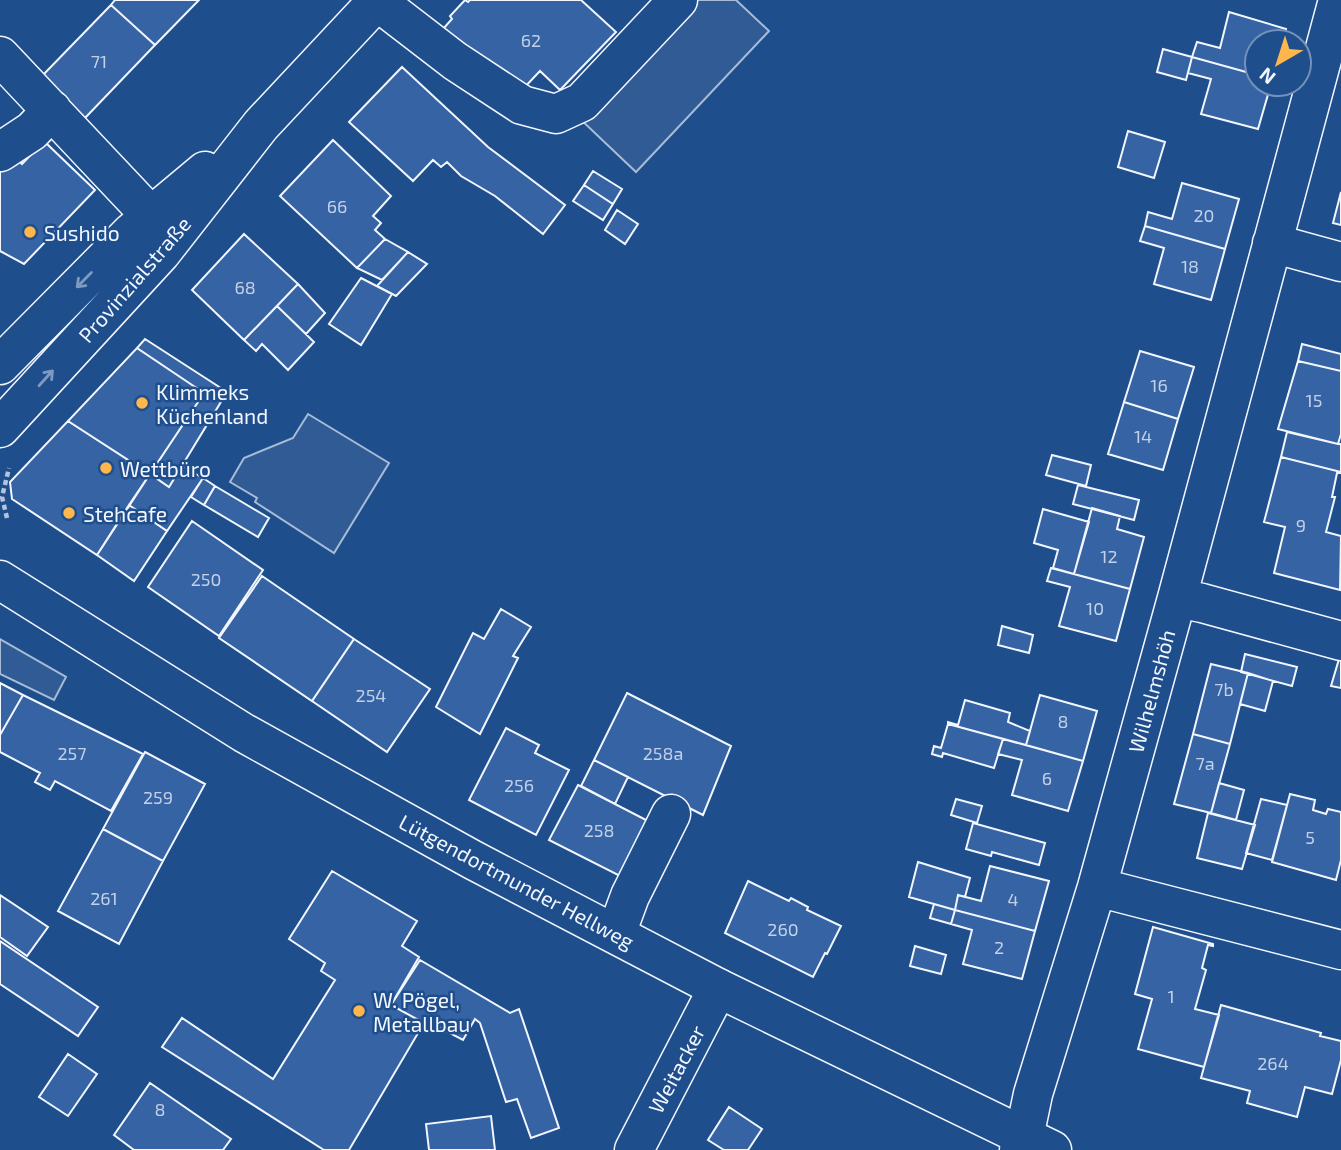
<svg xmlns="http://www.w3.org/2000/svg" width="1341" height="1150" viewBox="0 0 1341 1150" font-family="'Exo 2',sans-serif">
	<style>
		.built { fill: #305b95; stroke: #a8bbd7; stroke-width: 2 }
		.building { fill: #3563a3; stroke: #f2f6ff; stroke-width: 2 }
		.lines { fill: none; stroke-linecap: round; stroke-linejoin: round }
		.minor-casing { stroke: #f2f6ff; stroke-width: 41 }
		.major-casing { stroke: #f2f6ff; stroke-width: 41 }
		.highway-casing { stroke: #f2f6ff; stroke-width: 41 }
		.path { stroke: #b3c4dc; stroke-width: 4.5; stroke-dasharray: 5 3.5; stroke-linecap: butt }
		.minor { stroke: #1f4e8c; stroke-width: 38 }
		.major { stroke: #1f4e8c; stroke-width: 38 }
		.highway { stroke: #1f4e8c; stroke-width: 38 }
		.oneway { stroke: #7e9ac0 }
		.poi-dot { fill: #ffb74d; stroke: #1f4e8c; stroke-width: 2.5 }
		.labels { text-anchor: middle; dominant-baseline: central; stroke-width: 5; stroke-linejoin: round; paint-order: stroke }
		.number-label { font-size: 18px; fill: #c3d1e8 }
		.poi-label { font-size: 21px; fill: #f2f6ff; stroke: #1f4e8c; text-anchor: start }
		.street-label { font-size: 21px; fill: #f2f6ff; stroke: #1f4e8c }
	</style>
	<rect width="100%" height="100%" fill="#1f4e8c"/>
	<path class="built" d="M688,0H736L769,31L636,172L578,117Z
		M308,414L389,463L334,553L255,502L257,498L230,482L244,458L293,438Z
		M0,639L66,677L54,700L0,674Z"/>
	<path class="building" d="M115,0H199L155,45L111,5Z
		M465,0L468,2L470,0H581L616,32L560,90L540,71L523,89L498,73L472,49L468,53L443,29L452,19L450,16Z
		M111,5L155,45L85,118L42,76Z
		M1229,12L1286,29L1283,42H1257V75L1192,57L1197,42L1220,48Z
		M1163,49L1192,57L1186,80L1157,72Z
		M1192,57L1257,75V84H1271L1258,129L1201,114L1211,79L1188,73Z
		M402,67L488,147L565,205L543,234L495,196L461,176L447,162L441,167L433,160L413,181L349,122Z
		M1128,131L1165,142L1154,178L1118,167Z
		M333,140L391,196L373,216L381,223L375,230L385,239L357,268L280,196Z
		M42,143L47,144L95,190L24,264L0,251V172L15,157L22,164Z
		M593,171L622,189L613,204L584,185Z
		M1182,183L1239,199L1225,249L1145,226L1148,212L1172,219Z
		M584,185L613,204L603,220L573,201Z
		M1341,192V225L1333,223Z
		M617,210L638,224L625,244L605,230Z
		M1145,226L1225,249L1211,300L1154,284L1164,248L1140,241Z
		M244,234L298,284L244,340L192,290Z
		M385,239L408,252L382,280L357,268Z
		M408,252L427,264L396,296L377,286Z
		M361,278L392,294L361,345L329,324Z
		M298,284L325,313L306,334L277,306Z
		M277,306L314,342L288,370L262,344L256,351L244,340Z
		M145,339L227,392L169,487L150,474L204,393L137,348Z
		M1302,344L1341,354V371L1298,361Z
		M137,348L204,393L150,474L68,421Z
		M1140,351L1194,367L1178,419L1124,402Z
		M1298,361L1341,371V434L1338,444L1278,429Z
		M1124,402L1178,419L1163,470L1108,454Z
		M68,421L150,474L97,555L12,499L10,482Z
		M1287,432L1338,444H1341V472L1281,457Z
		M1052,455L1091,465L1086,486L1046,475Z
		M1281,457L1341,472V473H1337L1332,497H1335L1326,532L1341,536L1340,590L1274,573L1285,527L1264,522Z
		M182,466L203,478L167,531L129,505L150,474L169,487Z
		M203,478L215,486L204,505L191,497Z
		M1078,485L1139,500L1134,520L1073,504Z
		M215,486L269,518L258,537L204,505Z
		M129,505L167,531L134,581L97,555Z
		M1092,508L1120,516L1117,529L1144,537L1130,589L1074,574Z
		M1043,509L1089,522L1074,574L1053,568L1058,550L1034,543Z
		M192,521L263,570L219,636L148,587Z
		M1051,568L1130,589L1116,641L1059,626L1070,587L1047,581Z
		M262,576L354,639L312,701L219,638Z
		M501,609L531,627L513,656L518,658L480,734L436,707L473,633L484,639Z
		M1002,626L1033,635L1029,653L998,645Z
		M354,639L430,689L387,752L312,701Z
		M1245,654L1297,667L1292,686L1241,672Z
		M1339,659H1341V688L1331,686Z
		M1211,664L1248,673L1230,744L1193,734Z
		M1248,673L1273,681L1265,711L1240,704Z
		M0,683L23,695L0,735Z
		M627,693L731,746L703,815L594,760Z
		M23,695L143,754L111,811L55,781L50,790L35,782L40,773L0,752V735Z
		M1040,695L1097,711L1083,761L1026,745Z
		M965,700L1010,713L1008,722L1030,731L1026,745L948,724V722L958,725Z
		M948,724L1003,739L994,768L943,753L942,757L932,754L934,746L941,748Z
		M506,728L539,745L535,753L569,770L536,835L469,800Z
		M1193,734L1230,744L1211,813L1174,804Z
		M1003,739L1083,761L1068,811L1012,795L1022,760L998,754Z
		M145,752L205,784L163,861L103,829Z
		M594,760L628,777L615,804L581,786Z
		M1219,783L1244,790L1236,820L1211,813Z
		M578,785L648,821L620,876L549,840Z
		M1290,794L1315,800L1313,810L1326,814L1328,809L1341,812V860L1336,880L1272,862Z
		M956,799L982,806L977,823L951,815Z
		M1261,799L1287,805L1272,860L1246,853Z
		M1208,813L1255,825L1242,869L1197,858Z
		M973,823L1045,843L1039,865L992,852L991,856L966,849Z
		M103,829L163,861L119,944L58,911Z
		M918,862L970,878L965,897L958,895L955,910L909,897Z
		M990,866L1049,881L1035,931L955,910L958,895L981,901Z
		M332,871L417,921L402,946L419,957L391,1005L424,1023L349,1150H324L162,1047L182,1018L273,1079L335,980L321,971L325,963L289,939Z
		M748,881L789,901L791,898L808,907L807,910L841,926L827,954L825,953L813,977L725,933Z
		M0,895L48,927L27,956L0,937Z
		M934,904L955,910L951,924L930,918Z
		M955,910L1035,931L1022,979L963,964L972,930L951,924Z
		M1153,927L1213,944V946L1208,945L1202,968L1206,970L1195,1009L1219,1015L1204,1067L1138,1049L1152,999L1135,994Z
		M0,941L98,1007L78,1036L0,984Z
		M915,946L946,955L941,974L910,966Z
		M420,960L510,1013L519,1009L559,1128L531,1138L517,1099L506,1102L480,1023L475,1019L463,1040L425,1020L424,1023L391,1005Z
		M1221,1005L1321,1033L1320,1036L1341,1041V1060L1332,1094L1305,1087L1297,1117L1247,1103L1250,1091L1201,1078Z
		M68,1054L97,1074L68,1116L39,1097Z
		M150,1083L231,1139L223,1150H134L114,1135Z
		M729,1107L762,1129L748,1150H724L708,1140Z
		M491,1116L495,1150H429L426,1124Z"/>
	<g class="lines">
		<defs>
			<path id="minor" d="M377,1L455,61L522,105L556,114L582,102L678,0
				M0,56L151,216
				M0,152L32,131L52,110
				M1272,243L1341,262
				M1177,598L1202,603L1341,641
				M1097,887L1341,950
				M616,934L630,896L671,814
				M1024,1137L1033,1094L1097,887L1177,598L1338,0
				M634,1150L718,988"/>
			<path id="major" d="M0,365L132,232L205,171
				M0,428L161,253L261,125L378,0
				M0,580L244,733L473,860L718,988L1052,1150"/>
			<path id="highway" d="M1019,1150L1024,1137"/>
		</defs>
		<use href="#minor" class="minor-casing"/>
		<use href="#major" class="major-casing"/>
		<use href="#highway" class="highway-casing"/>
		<path class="path" d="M7,518L2,497L9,468"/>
		<use href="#minor" class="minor"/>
		<use href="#major" class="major"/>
		<use href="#highway" class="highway"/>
	</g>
	<defs><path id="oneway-shaft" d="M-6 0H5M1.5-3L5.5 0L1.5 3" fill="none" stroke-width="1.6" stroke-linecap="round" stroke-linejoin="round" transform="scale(1.75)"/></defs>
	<g class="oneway">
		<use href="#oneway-shaft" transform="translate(84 280) rotate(135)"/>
		<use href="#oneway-shaft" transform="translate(46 378) rotate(-48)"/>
	</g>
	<g class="poi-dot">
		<circle cx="30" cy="232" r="7"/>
		<circle cx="142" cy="403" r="7"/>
		<circle cx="106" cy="468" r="7"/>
		<circle cx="69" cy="513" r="7"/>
		<circle cx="359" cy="1011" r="7"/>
	</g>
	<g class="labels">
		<g class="number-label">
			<text x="531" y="40">62</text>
			<text x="99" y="61">71</text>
			<text x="337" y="206">66</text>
			<text x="1204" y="215">20</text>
			<text x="1190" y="266">18</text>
			<text x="245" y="287">68</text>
			<text x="1159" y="385">16</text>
			<text x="1314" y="400">15</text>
			<text x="1143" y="436">14</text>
			<text x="1301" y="525">9</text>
			<text x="1109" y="556">12</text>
			<text x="206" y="579">250</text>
			<text x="1095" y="608">10</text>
			<text x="1224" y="689">7b</text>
			<text x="371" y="695">254</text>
			<text x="1063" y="721">8</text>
			<text x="72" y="753">257</text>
			<text x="663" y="753">258a</text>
			<text x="1205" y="763">7a</text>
			<text x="1047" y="778">6</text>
			<text x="519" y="785">256</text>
			<text x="158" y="797">259</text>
			<text x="599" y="830">258</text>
			<text x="1310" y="837">5</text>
			<text x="104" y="898">261</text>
			<text x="1013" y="899">4</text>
			<text x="783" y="929">260</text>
			<text x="999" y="947">2</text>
			<text x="1171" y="996">1</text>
			<text x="1273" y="1063">264</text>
			<text x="160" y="1109">8</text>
		</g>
		<g class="poi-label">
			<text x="44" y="232">Sushido</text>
			<text x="156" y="391">Klimmeks<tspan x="156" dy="24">Küchenland</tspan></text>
			<text x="120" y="468">Wettbüro</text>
			<text x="83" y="513">Stehcafe</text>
			<text x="373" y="999">W. Pögel,<tspan x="373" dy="24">Metallbau</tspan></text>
		</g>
		<g class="street-label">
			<text transform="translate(134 279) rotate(-49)">Provinzialstraße</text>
			<text transform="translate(1151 691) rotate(-75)">Wilhelmshöh</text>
			<text transform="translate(517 881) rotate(28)">Lütgendortmunder Hellweg</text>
			<text transform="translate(676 1069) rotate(-62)">Weitacker</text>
		</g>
	</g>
	<g transform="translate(1278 63) rotate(219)"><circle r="33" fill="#1f4e8c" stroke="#7391ba" stroke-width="2"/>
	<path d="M0-5L12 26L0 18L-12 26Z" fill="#ffb74d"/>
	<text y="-10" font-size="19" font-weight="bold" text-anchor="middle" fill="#f2f6ff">N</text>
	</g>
</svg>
